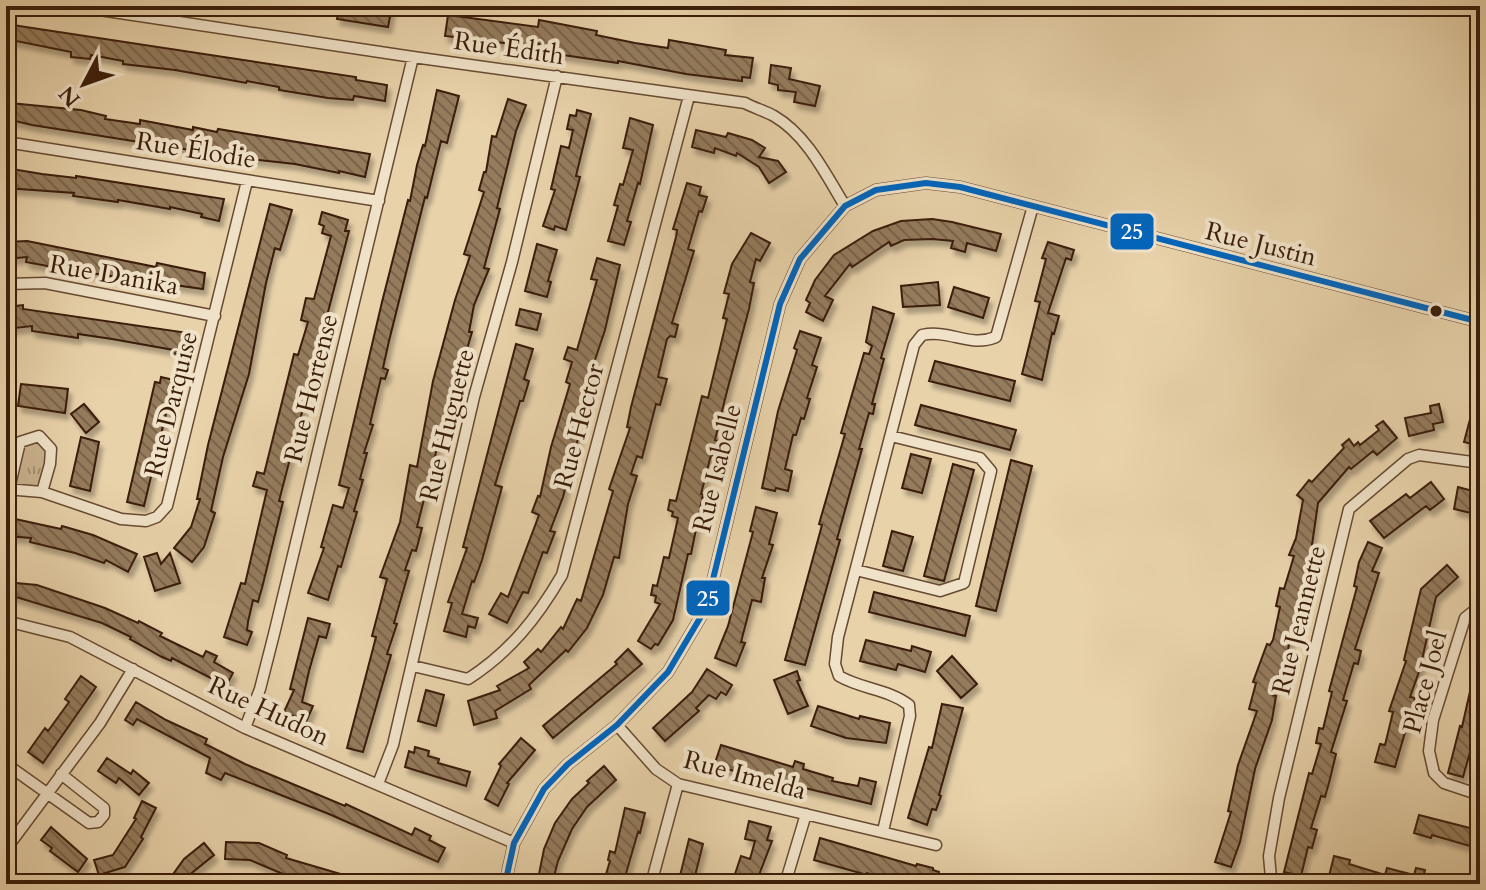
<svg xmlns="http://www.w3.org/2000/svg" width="1486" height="890" viewBox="0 0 1486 890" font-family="Cardo,serif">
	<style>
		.grass { fill: url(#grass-tufts); stroke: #82684c; stroke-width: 2 }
		.building { fill: url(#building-back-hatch); stroke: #3a1d09; stroke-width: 2; filter: url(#shadow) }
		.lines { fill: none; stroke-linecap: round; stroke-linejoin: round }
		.minor-casing { stroke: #664a31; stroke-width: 13 }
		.minor { stroke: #f0e2c8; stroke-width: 10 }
		.bus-1-casing { stroke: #f0e2c8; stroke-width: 12 }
		.bus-1 { stroke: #0065bd; stroke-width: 6 }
		.bus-dot { fill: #3a1d09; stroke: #f0e2c8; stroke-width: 3 }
		.labels { text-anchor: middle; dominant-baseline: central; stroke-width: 8; stroke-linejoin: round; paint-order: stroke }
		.street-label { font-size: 26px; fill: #3a1d09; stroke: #f0e2c8 }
		.line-badge { stroke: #f0e2c8; stroke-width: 3 }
		.badge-label { font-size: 22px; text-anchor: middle; font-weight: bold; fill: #fff }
	</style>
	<defs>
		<pattern id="grass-tufts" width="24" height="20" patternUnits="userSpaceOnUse" patternTransform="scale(2)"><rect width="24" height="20" fill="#cab38f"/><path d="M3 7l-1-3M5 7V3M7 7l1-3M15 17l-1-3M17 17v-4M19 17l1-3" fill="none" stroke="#a59173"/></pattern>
		<pattern id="building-back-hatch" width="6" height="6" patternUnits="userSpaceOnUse" patternTransform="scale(2)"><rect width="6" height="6" fill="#947b5d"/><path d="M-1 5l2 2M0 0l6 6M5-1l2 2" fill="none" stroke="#7a644b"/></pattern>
		<filter id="shadow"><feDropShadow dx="3.5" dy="6" stdDeviation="2" flood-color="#0004"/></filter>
	</defs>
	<rect width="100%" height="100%" fill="#e8d2aa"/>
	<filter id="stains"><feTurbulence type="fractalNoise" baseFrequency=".0025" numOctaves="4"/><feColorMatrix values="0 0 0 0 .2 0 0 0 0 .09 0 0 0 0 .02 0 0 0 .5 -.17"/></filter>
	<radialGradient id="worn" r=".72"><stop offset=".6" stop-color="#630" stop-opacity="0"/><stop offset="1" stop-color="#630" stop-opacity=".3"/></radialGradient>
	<path class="grass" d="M39,436L51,449L42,492L9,489L20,442Z"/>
	<path class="building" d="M340,6H392L388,27L337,19Z
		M448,15L538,27L539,20L597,31L596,35L635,43L668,48L669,40L726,50L725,55L753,58L750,78L742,77V81L686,74L618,61V63L535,51L536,47L445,36Z
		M6,24L356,77V80L387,85L385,101L354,96L353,100L328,98L279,90V87L247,81L246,83L175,70L123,64V61L91,55L90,59L71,57V52L6,39Z
		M771,65L791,68L789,79L820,86L815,106L794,102L796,92L778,90V85L769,83Z
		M437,90L459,96L447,143L441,141L427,198L425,197L389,341L383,368L388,370L385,379L381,378L370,424L373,425L364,453H367L360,479L363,480L354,511L357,512L341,567L338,566L328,600L308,593L324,548L321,547L333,505L343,508L349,488L339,485L382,302L408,200L410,201L417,165L423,145L425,146Z
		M508,99L526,105L516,131L497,208L500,209L484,268L489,269L474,305L469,332H472L465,356L463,355L449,398L454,399L449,419L446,418L436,452L417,527L422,528L416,551L412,550L405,570L409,571L394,623L397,624L387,654L391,655L363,752L347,748L376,637L372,636L387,579L380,577L400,522L410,465L417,467L433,381L455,300L470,256L464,254L484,192L479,190L484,172H486L492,136L496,137Z
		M10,103L81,110L106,116L105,119L140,124V120L193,130V127L217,132L218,129L370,154L365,177L339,171V173L295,164L241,158L242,155L209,150L208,153L32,125L7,119Z
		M577,110L591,114L576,176L580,177L566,230L555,226L554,230L543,226L555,190L551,189L561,146L569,148L573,130L567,129L570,115L576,116Z
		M630,118L653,125L640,184L638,183L627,221L631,222L624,245L608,241L618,206L614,205L620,184L623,185L633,150L623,148Z
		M696,130L726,137L728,133L752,140L765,148L759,157L778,161L786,172L769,183L759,167L737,153L736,156L715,148L714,153L692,147Z
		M6,168L42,174L76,178V176L224,199L219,221L201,217L202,214L170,207V209L118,200V202L73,196L74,193L6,188Z
		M687,183L701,187L699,195L707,197L702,212L699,211L688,249L694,251L672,323L678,325L675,337L670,336L667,339L658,377L667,379L660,405L656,404L642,458L637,456L631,474L637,476L628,504L619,558L614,557L603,595L587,628L568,652L566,650L529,685L531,689L495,711L497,718L474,725L468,701L500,690L497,686L529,668L524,662L538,649L541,652L561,627L563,629L577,599L581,601L613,491L609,489L630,428L627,427L631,407L676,237L677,230L673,229Z
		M270,204L292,210L280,250L275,248L266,283L249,374L223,457L211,511L215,513L204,547L192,562L174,548L191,527L200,499H197L208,445Z
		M322,212L348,220L345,231H349L279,501L283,502L262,588L258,602L253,600L248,622L247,630L252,632L247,645L224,637L241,583L245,584L267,490L253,486L257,472L264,474L294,354L298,355L308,322L301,320L306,298L314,299L331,236L322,233L324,226L319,224Z
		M932,219L952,222L1001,234L996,251L967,243L965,252L951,248L953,241L932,239L904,240L891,246L889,242L852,267L850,264L825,296L833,300L823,321L806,312L810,303L806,300L815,280L834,255L873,231L901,221Z
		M751,233L770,243L760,261L756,259L750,282L754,283L749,309L726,395L715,440L718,441L714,456L711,455L701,494L703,495L691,554H688L673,620L658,645L655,644L651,649L638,641L660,604L655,602L656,596L651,595L653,585L657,586L664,557L669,558L678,518L672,516L673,512L668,510L670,500L676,501L702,396L708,398L727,319L723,318L729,294L724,293L732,264Z
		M27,241L156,267L157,263L205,273L203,289L69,270L26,262L27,257L6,259V242Z
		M1048,242L1074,250L1071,260L1066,258L1048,313L1059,316L1054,334L1052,333L1042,380L1022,374L1040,302L1035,301L1046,259L1042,258Z
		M537,244L557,250L548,281L551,282L547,297L525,291Z
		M597,258L620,265L605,330L589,378L593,380L576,434L579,435L563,497L550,531L555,532L547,553L543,552L528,593L523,592L507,623L489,614L501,593L508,597L539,515L532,512L538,496L540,497L551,447L570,384L566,382L572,362L564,359L568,347L577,350L597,280L591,279Z
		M938,282L940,305L903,307L901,286Z
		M954,287L989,298L983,318L948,307Z
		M23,305V309L188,333L185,352L112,339L78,334V338L32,331V326L6,329V307Z
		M873,307L894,314L881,358L884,359L872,404H875L873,414L869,413L859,449H862L837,539L840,540L805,665L785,660L822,525L819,524L845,434L841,433L851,398L864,353L869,354L872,346L866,342Z
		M520,309L541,314L537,330L516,325Z
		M800,331L821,338L812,365L817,367L807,398L810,399L804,419L801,418L796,435H793L785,469L792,471L788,491L776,488L775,491L762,488L778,411L797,350L794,348Z
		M516,344L533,349L524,379L529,381L523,401H520L495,485L502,487L482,560L474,582L472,581L462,614L478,618L475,628L468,626L466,637L444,631L452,603L448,602L467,548L463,547Z
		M935,361L1015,381L1010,401L929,381Z
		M161,377L174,380L144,506L127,502L155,382L160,383Z
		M1479,381H1480V446L1464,442L1473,408L1470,406Z
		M21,384L68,389L65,413L18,406Z
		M84,404L99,422L86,433L71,414Z
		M1439,404L1443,422L1433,424L1434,430L1409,436L1405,418L1431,413L1430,406Z
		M921,405L1016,430L1010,450L915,425Z
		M1383,421L1397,438L1377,455L1373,451L1351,469L1349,467L1318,503L1309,566L1288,649L1272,695L1276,696L1272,720L1255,769L1240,842L1231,867L1215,862L1231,812L1228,811L1238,765L1257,711L1249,709L1256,683L1253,682L1267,644L1270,645L1273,640L1280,607L1276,606L1280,588L1284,589L1294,556L1289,555L1296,538L1303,500L1297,495L1309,480L1312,482L1344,448L1342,445L1349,439L1354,446L1358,442L1360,445L1379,430L1376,426Z
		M81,437L99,442L90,491L70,486Z
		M911,454L931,459L922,493L902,488Z
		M1011,460L1032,466L996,611L976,606Z
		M953,464L974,470L944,581L924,576Z
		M1431,482L1444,499L1430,510L1426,506L1384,538L1370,521L1406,494L1410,498Z
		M1458,487L1480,493V510L1472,508L1471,513L1454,509Z
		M756,507L777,513L769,544L773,545L762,578H765L761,602L752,600L741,642L745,643L736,666L715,658L728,626L753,532L750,531Z
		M6,517L61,529L62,526L93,535L137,554L128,572L106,560L104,563L75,553L30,542L31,538L6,536Z
		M892,531L913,537L903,571L883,566Z
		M1368,542L1382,548L1372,571L1379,573L1355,649L1361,651L1358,664L1354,663L1343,700L1347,701L1331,752L1336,754L1330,779L1325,797L1321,796L1311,828L1317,830L1312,848L1308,847L1301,876L1284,872L1309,773L1312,774L1321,744L1316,743L1319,728L1323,729L1332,692L1329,691L1357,587L1354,586L1359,562Z
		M157,553L161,564L170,553L180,583L155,591L144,557Z
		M1447,565L1458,577L1436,597L1420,669L1410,697L1415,698L1395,767L1375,762L1380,744L1385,745L1393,712L1389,711L1406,661L1404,660L1421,589Z
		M6,582L37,585L105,608L138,623L139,621L162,633L160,636L203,657L206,651L217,656L214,662L233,673L226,686L172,658L171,661L162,657L130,639L131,637L102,623L16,597H6Z
		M874,592L970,616L965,636L869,612Z
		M308,618L330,624L326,638L319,636L309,671L302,702L313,706L306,722L284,712L294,690L290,689Z
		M866,640L911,651L912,646L931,652L925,672L898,664L896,670L860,661Z
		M628,649L642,664L553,738L543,726L617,664L615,662Z
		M952,656L977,684L961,698L937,671Z
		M1476,665L1480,666V734L1475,750L1471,749L1463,777L1448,773L1460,726L1462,727Z
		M707,669L732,685L726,695L721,692L716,699L709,695L696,708L699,711L665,741L653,728L692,692Z
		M797,671L800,680L797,681L808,706L788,714L774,680Z
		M81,676L96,687L43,763L28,752L45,728L48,731L69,702L65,699Z
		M426,690L444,695L436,726L418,721Z
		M136,702L166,720L207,739L205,744L245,764L345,806L346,804L412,835L415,828L431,836L429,840L445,848L438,862L329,814L225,773L221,780L206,773L210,758L137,719L133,725L125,720Z
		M942,704L963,708L939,795L941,796L936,810L932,809L927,825L908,818L929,747L932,748Z
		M818,706L859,719L860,716L890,723L886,743L846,738L811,726Z
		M521,738L535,750L507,783L509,784L498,806L485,799L501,766L499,764Z
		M721,745L793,767L795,761L804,764L803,769L833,778L832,781L858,786L860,778L876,782L871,804L714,766Z
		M415,747L429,751L428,756L439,759L438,763L470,772L466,786L405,767L409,751L414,753Z
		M107,758L131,774L133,770L149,783L139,795L119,778L116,783L98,771Z
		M604,766L616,780L587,807L572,829L558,861L552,884H537L544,849L555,823L572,799L589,783L587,781Z
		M142,801L156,808L141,837L143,839L125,867L99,875L94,860L113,855L136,819L134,818Z
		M625,808L645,813L640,833L638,832L623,884H603L610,861L608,860L610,851L615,853Z
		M1419,815L1470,828L1471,825L1480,827V849L1432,835L1431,838L1414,833Z
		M749,821L771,827L767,840L772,841L759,875L778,881L777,884H750L744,882L746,877L735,874L741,856L750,859L755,841L745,839Z
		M51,827L87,859L78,872L50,851L52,848L41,840Z
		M820,838L916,866L917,864L933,868V870L939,872L936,884H893L894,881L867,873V875L814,860Z
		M689,839L703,844L693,884H678Z
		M226,842L259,843L287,855L286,858L368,882V884H323L283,874L250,860L225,859Z
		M204,843L214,855L188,876L199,884H166L184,859Z
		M1334,856L1350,860L1349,864L1385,875L1387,868L1414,875L1416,868L1425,870L1423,878L1434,881V884H1358L1329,876Z"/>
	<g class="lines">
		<defs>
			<path id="minor" d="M73,6L413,57L745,103C754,108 765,111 774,116C807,135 826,175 845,206
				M6,142L379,201
				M6,284L45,283L215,316
				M6,489L42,492L121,519L146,521L157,517L167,506L247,181
				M9,489L20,442L39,436L51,449L50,464L42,492
				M856,570L940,591L964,583L991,471L980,458L891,436
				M1480,606L1465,618L1433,720L1429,751L1434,773L1444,783L1480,795
				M6,621L70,637L245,728L514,843
				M413,666L468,679C510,652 537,618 562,575L689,96
				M617,725L656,769L678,784L936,845
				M245,728L260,689L274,634L413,57
				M6,764L89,823L98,822L104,815V808L61,774
				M378,784L393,745L474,397L512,262L557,76
				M883,831L910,716L909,705C888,689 861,689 839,676L835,664L838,637L914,345L922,335C950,329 969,348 996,337L1033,206
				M6,849L100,723L133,669
				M505,884L514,843L544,789L568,764L617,725L668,672L706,608L780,304L800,259L845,206L876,190L926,183L960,187L1480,322
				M651,884L678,784
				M785,884L806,814
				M1281,884L1271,878L1269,856L1279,798L1349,509L1408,459L1419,455L1480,463"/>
		</defs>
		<use href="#minor" class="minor-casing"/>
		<use href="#minor" class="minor"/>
		<defs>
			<path id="bus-1" d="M505,884L514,843L544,789L568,764L617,725L668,672L706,608L780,304L800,259L845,206L876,190L926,183L960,187L1480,322"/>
		</defs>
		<use href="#bus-1" class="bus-1-casing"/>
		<use href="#bus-1" class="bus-1"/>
	</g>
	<circle class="bus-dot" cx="1436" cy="311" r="7"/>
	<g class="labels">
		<g class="street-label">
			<text transform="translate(509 48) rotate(8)">Rue Édith</text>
			<text transform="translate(196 150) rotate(9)">Rue Élodie</text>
			<text transform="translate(1261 244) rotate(14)">Rue Justin</text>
			<text transform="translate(114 275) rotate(10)">Rue Danika</text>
			<text transform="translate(311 388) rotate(-76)">Rue Hortense</text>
			<text transform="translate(171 404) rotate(-76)">Rue Darquise</text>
			<text transform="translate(447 425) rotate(-76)">Rue Huguette</text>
			<text transform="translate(579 426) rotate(-75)">Rue Hector</text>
			<text transform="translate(717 468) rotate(-76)">Rue Isabelle</text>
			<text transform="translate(1299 620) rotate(-76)">Rue Jeannette</text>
			<text transform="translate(1425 682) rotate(-75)">Place Joel</text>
			<text transform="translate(269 711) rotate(25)">Rue Hudon</text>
			<text transform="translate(745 775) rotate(15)">Rue Imelda</text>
		</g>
	</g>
	<g class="line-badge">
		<rect x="1109" y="212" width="46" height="39" rx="8" fill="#0065bd"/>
		<rect x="685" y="579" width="46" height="38" rx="8" fill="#0065bd"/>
	</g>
	<g class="badge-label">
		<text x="1132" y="239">25</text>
		<text x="708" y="606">25</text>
	</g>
	<rect width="1486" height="890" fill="none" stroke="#e8d2aa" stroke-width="32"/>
	<rect x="8" y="8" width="1470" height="874" fill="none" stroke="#3a1d09" stroke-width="4"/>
	<rect x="16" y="16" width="1454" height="858" fill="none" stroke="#3a1d09" stroke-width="2"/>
	<g transform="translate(84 84) rotate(229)" stroke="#f0e2c8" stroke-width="6" paint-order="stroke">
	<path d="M0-6L14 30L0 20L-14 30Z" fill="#3a1d09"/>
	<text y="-12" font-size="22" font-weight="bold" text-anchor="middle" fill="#3a1d09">N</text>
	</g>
	<rect width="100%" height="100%" filter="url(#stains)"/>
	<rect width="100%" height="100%" fill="url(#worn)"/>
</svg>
